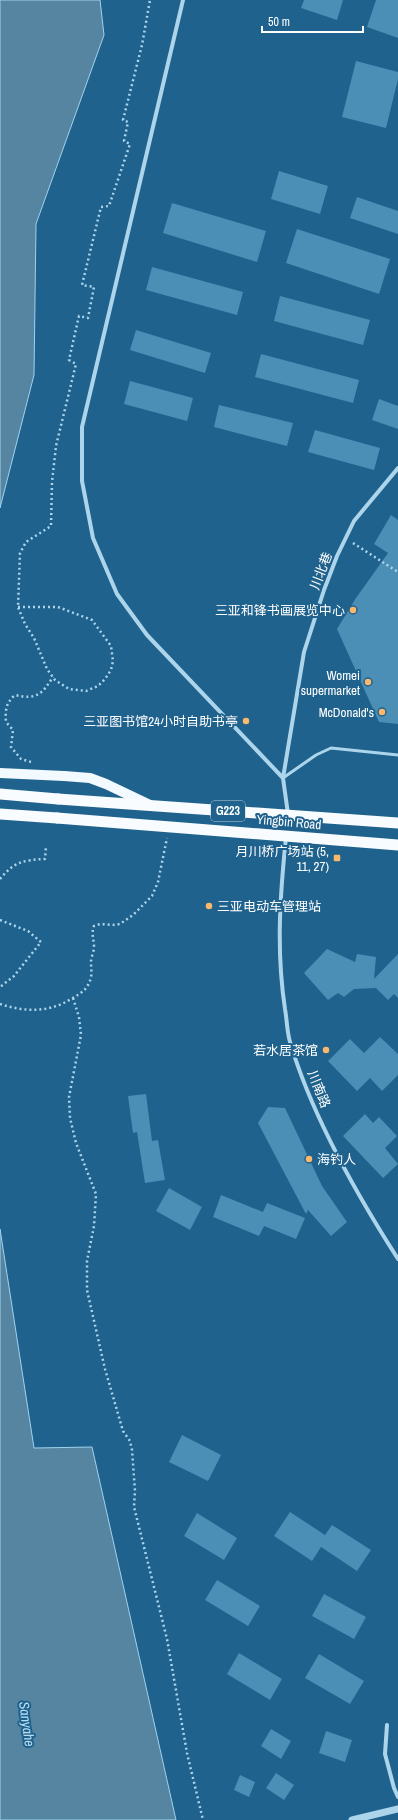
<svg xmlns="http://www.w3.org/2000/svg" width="398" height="1820" viewBox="0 0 398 1820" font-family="'Archivo Narrow','Noto Sans SC',sans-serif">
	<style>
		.water { fill: #5685a1; stroke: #a0d2ee }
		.building { fill: #4b8eb6 }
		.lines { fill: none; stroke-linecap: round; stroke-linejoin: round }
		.path { stroke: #acd5ec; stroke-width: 2.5; stroke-dasharray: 2 3; stroke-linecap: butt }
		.service { stroke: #acd5ec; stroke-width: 3 }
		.minor { stroke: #acd5ec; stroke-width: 4 }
		.tertiary { stroke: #acd5ec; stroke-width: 7 }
		.primary { stroke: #f2f9ff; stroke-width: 10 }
		.trunk { stroke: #f8fcff; stroke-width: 11 }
		.primary-bridge { stroke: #f2f9ff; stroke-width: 10 }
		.trunk-bridge { stroke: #f8fcff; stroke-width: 11 }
		.poi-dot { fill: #fab86c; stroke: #1f628d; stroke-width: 1.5 }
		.labels { text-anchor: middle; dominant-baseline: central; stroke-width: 4; stroke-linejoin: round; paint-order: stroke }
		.shield { fill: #1f628d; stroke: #bcd0dd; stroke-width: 1 }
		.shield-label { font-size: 12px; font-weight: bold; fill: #fff }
		.street-label { font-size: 13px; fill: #fff; stroke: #1f628d }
		.poi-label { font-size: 13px; fill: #fff; stroke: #1f628d; text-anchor: end }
		.water-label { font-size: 14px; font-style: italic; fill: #b8def3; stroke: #1f628d }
	</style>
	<rect width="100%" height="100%" fill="#1f628d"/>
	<path class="water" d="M0,0H100L104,35L36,224L34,375L0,508Z
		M0,1229L34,1448L92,1447L176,1820H0Z"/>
	<path class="building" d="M304,0H343L337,20L301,8Z
		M376,0H398V38L367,27Z
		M356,61L398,72V79L386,128L342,117Z
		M279,171L328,186L320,214L271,199Z
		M357,197L398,211V234L350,218Z
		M172,203L266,231L257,262L163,233Z
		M297,229L390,259L379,294L286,263Z
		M152,267L243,292L237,315L146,290Z
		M280,296L370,320L363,345L274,321Z
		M136,330L211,353L205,373L130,350Z
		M261,354L359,380L353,403L255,377Z
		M130,381L193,398L187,421L124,404Z
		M379,399L398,406V429L372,420Z
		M219,405L293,423L287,446L214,427Z
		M315,430L380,448L374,470L308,452Z
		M391,515L398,520V724L379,722L337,629L356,598L388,553L374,544Z
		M327,949L355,962L357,954L376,957L374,979L398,954V998L394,994L388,1000L376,988L354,989L344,997L338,993L328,1000L304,973Z
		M380,1037L398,1054V1075L382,1091L370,1078L357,1091L328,1061L350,1039L364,1053Z
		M146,1094L152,1141L158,1140L165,1180L145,1183L137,1132L133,1133L128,1096Z
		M268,1107L285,1108L322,1186L347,1222L331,1236L308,1210L306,1214L258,1123Z
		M365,1114L373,1123L379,1117L397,1136L385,1148L398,1164L383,1178L343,1136Z
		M169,1188L202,1207L190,1230L156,1211Z
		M221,1195L263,1212L267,1203L305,1218L296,1239L264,1226L259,1236L213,1217Z
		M182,1435L221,1455L208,1481L169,1462Z
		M290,1512L325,1535L332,1525L371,1550L357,1571L321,1547L312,1561L274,1536Z
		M197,1513L237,1538L224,1560L184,1536Z
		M217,1580L260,1606L248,1626L205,1600Z
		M324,1594L366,1617L354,1639L312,1616Z
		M239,1653L282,1679L270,1700L227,1674Z
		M319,1654L364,1681L350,1704L305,1678Z
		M271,1729L291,1741L281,1759L261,1746Z
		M326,1731L352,1740L345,1762L319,1753Z
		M276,1773L294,1785L284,1800L266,1788Z
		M240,1775L255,1782L249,1797L234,1790Z"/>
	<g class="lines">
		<path class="path" d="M353,543L398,572
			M18,607H58L92,620L111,646L113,661L111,670L105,679L98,686L86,691L69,689L55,680L47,669L34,638L25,624L18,607L20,553L26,542L51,526L52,482L56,446L76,364L69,360L79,316L88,318L94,287L82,285L101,207L109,206L130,144L124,141L128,122L123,120L142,45L150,0
			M31,762L21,759L11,747L13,730L6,722C5,710 6,703 15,695C37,700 42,694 53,677
			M0,879C14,862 23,860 45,859L46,846
			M0,920L28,931L41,942L14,976L0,987
			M73,998L79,1017L81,1035L69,1097L70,1118L76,1143L96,1194L94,1226L87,1261V1290L105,1369L123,1431L130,1441L132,1450L135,1491L134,1507L167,1639L187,1753L203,1820
			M0,1004C25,1012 48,1013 71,999C81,993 88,990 91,977C92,972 91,967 91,962C91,957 94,952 94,947C94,939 91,934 94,926L100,924L115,925L120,924L133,915L152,896L158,882L167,838"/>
		<path class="service" d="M283,778L316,755L331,748L398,755"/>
		<path class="minor" d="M183,0L82,427V481L93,538L117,594L147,635L283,778
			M288,814L283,778L304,652L324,590L337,556L354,521L398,468
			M286,837C280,896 276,950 285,1009C287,1020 287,1032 290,1042C312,1116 357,1195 398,1259
			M387,1725L385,1754L394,1788L398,1797"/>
		<path class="tertiary" d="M352,1820L398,1809"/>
		<path class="primary" d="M64,776L90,778L106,784L150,805"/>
		<path class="trunk" d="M58,799L398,823
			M57,818L398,845"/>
		<path class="primary-bridge" d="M0,773L64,776"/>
		<path class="trunk-bridge" d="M0,794L58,799
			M0,814L57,818"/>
	</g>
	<g class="poi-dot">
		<circle cx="353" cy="610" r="4"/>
		<circle cx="368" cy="682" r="4"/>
		<circle cx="382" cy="712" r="4"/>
		<circle cx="246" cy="721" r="4"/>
		<rect x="333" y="854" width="8" height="8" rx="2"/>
		<circle cx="209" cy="906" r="4"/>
		<circle cx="326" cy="1050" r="4"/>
		<circle cx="309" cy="1159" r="4"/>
	</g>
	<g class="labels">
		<rect class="shield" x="211" y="801" width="34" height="20" rx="3"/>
		<g class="shield-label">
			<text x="228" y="811">G223</text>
		</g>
		<g class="street-label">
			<text transform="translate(321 571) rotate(-69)">川北巷</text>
			<text transform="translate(289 822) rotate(5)">Yingbin Road</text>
			<text transform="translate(319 1089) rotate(68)">川南路</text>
		</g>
		<g class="poi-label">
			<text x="345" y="610">三亚和锋书画展览中心</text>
			<text x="360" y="675">Womei<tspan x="360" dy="15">supermarket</tspan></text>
			<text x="374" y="712">McDonald's</text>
			<text x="238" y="721">三亚图书馆24小时自助书亭</text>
			<text x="329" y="851">月川桥广场站 (5,<tspan x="329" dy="15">11, 27)</tspan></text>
			<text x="217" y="906" text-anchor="start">三亚电动车管理站</text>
			<text x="318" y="1050">若水居茶馆</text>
			<text x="317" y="1159" text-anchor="start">海钓人</text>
		</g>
		<g class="water-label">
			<text transform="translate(27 1724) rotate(82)">Sanyahe</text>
		</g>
	</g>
	<path d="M262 26v6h101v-6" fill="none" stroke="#ffffff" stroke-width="2"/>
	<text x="268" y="26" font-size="12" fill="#ffffff" stroke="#1f628d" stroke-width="3" paint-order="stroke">50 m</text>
</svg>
